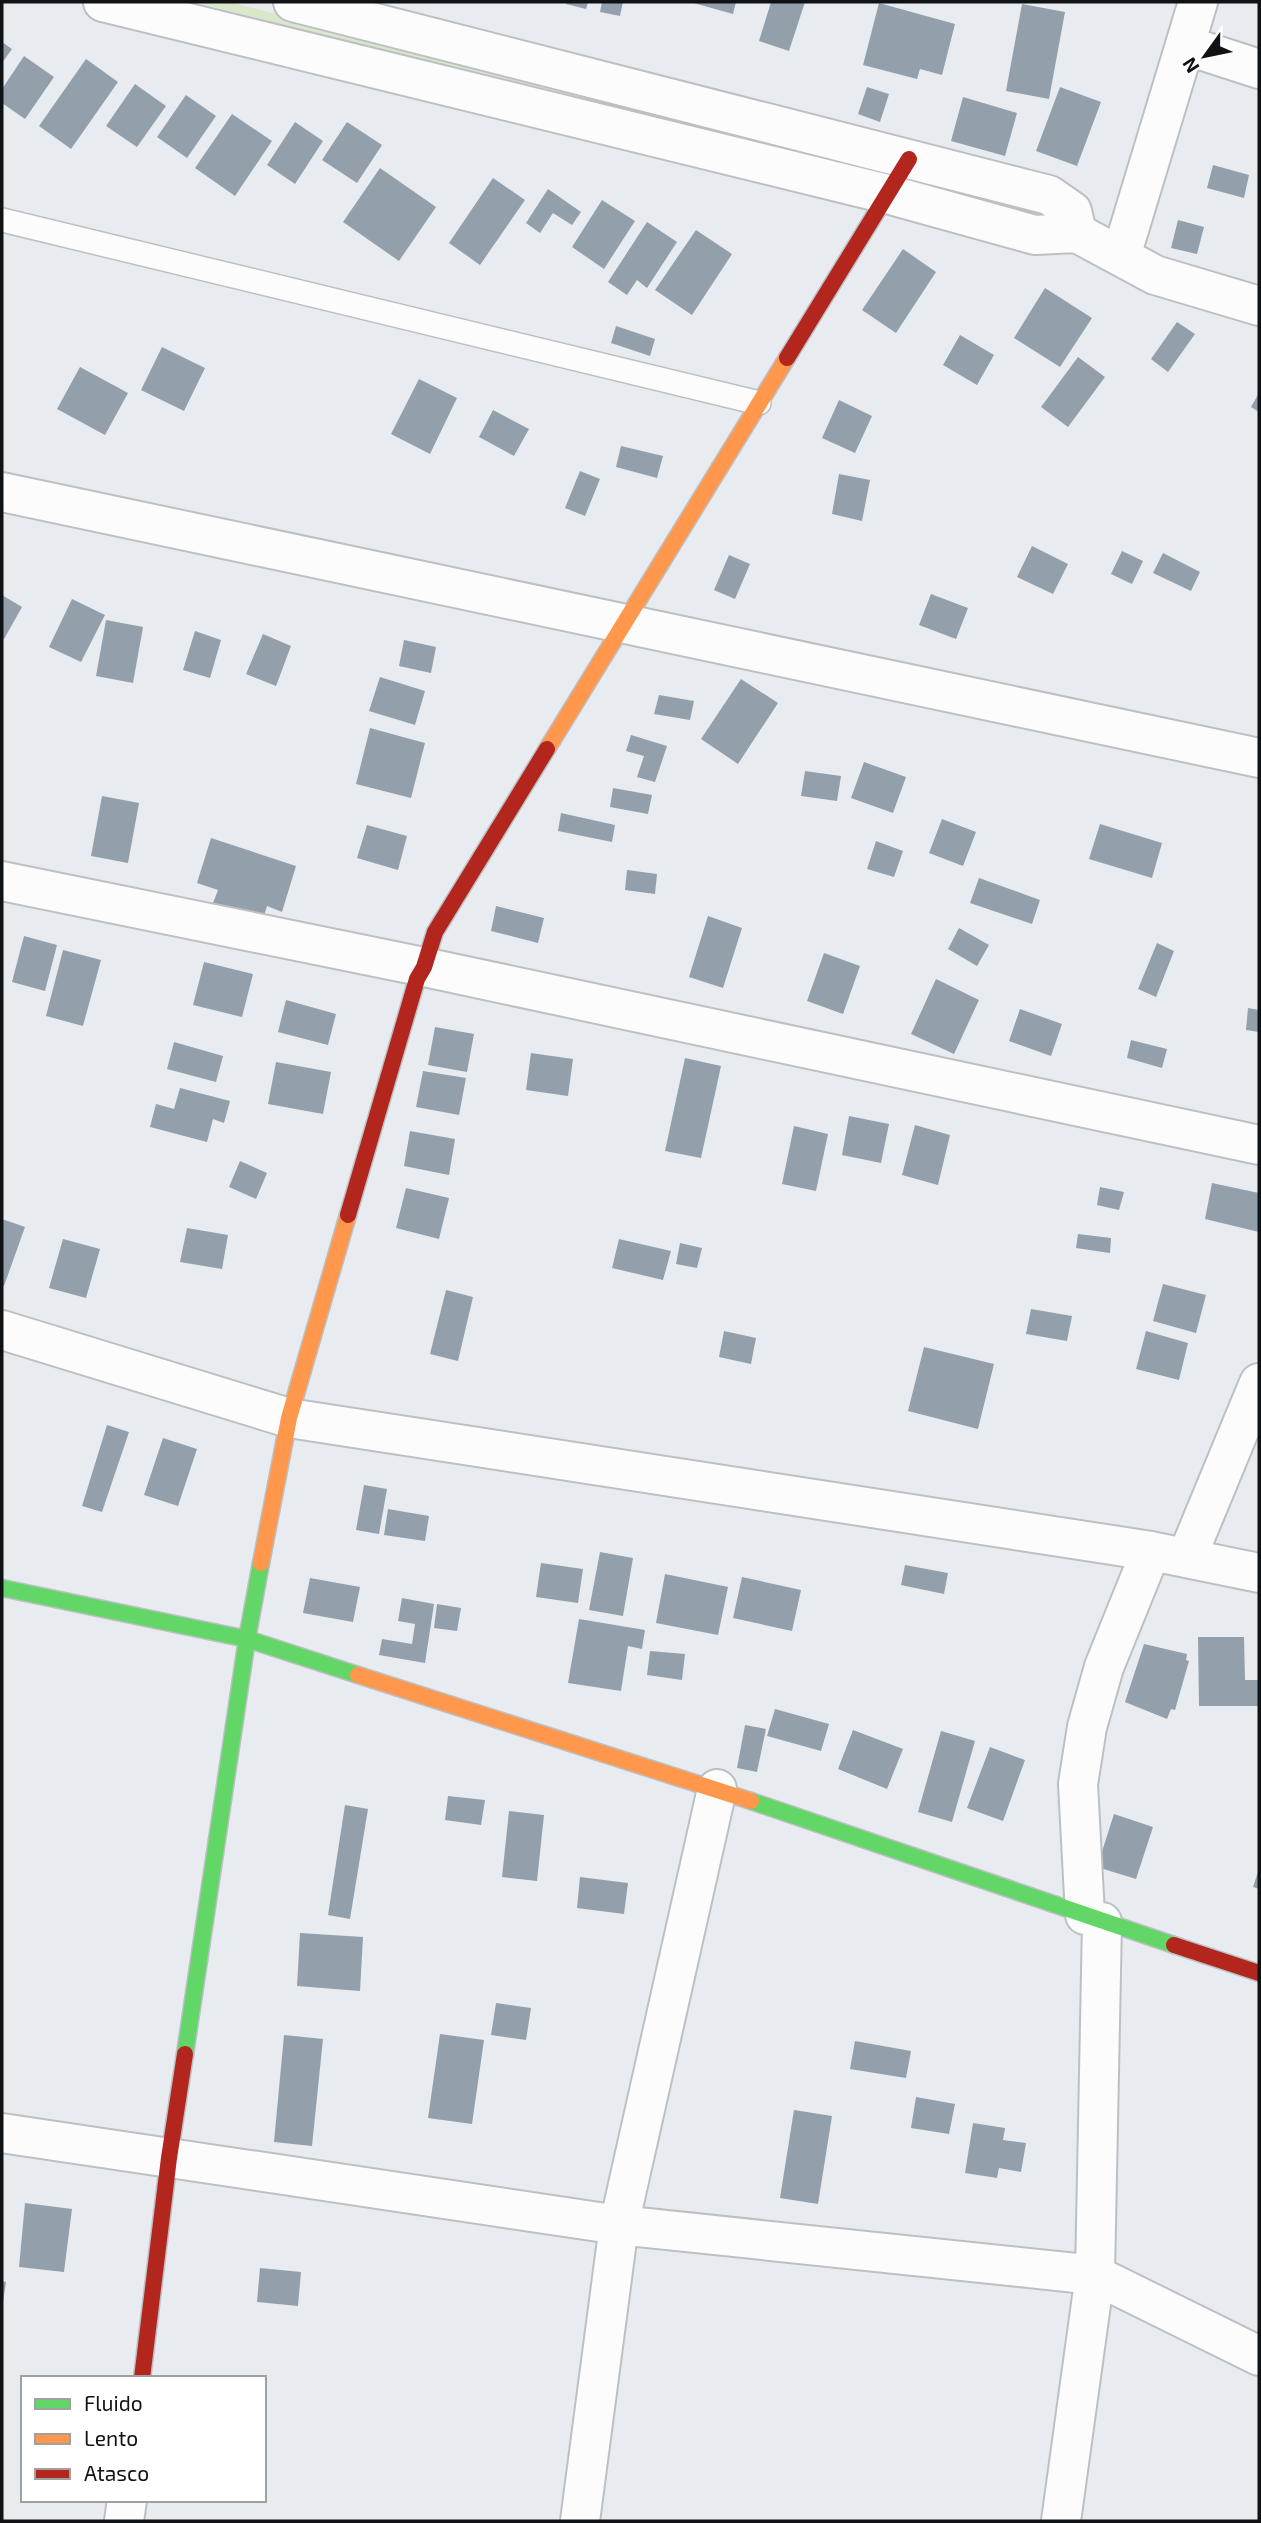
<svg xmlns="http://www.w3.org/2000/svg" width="1261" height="2523" viewBox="0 0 1261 2523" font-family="'Exo 2',sans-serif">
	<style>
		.green { fill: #d8e8c8 }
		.building { fill: #93a0ac }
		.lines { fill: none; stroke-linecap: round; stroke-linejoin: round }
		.lane-casing { stroke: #bdc0c3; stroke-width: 26 }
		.street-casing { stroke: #bdc0c3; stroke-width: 42 }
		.fast-casing { stroke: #bdc0c3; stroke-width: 19 }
		.slow-casing { stroke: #bdc0c3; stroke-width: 19 }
		.jam-casing { stroke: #bdc0c3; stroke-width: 19 }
		.lane { stroke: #fcfcfd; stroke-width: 23 }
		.street { stroke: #fcfcfd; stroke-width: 38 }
		.fast { stroke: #63d668; stroke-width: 16 }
		.slow { stroke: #ff974d; stroke-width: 16 }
		.jam { stroke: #b3261e; stroke-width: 16 }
	</style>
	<rect width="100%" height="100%" fill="#e8ecf0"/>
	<path class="green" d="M195,2H230L864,164L866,170L863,172Z
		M927,182L1051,211V220L926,186Z"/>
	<path class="building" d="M567,2H588L586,9L566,4Z
		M602,2H623L620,16L600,12Z
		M690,2H736L733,14Z
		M771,2H805L789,51L759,41Z
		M879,3L955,24L942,75L920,69L917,79L863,65Z
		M1022,4L1065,12L1049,99L1006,91Z
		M2,42L12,49L2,63Z
		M24,56L54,77L25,119L2,103V89Z
		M86,59L118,82L71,149L39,126Z
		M135,84L166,106L137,147L106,126Z
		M867,87L889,94L880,122L858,114Z
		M1060,87L1101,102L1077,166L1036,151Z
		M186,95L216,116L187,158L157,137Z
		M963,97L1017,113L1005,156L951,141Z
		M232,114L272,141L235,196L195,168Z
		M295,122L323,141L295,184L267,165Z
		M347,122L382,145L357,183L322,160Z
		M1213,165L1249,175L1244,198L1207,188Z
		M380,168L436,207L399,261L343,222Z
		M493,178L525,200L480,265L449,243Z
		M548,189L581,212L572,225L553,213L540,233L526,223Z
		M602,200L635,221L604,269L572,247Z
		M1178,220L1204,227L1197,254L1171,248Z
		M647,222L677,242L647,288L637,280L627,295L608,282Z
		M696,230L732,254L692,315L655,290Z
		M903,249L936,272L896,333L862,310Z
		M1045,288L1092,318L1060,367L1014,338Z
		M1177,322L1195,334L1168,372L1151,359Z
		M616,326L655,339L650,356L611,343Z
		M960,335L994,355L977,385L943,365Z
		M162,347L205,368L184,411L141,390Z
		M1078,357L1105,377L1068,427L1041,407Z
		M80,367L128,393L105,435L57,409Z
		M419,379L457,398L430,454L391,434Z
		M1259,393V412L1251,407Z
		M839,400L872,416L855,453L822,438Z
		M493,410L529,429L514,456L479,437Z
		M621,446L663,456L657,478L616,467Z
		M580,471L600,479L585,516L565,508Z
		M839,474L870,480L862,521L832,514Z
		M1032,546L1068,564L1053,594L1017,577Z
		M1122,551L1143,561L1132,584L1111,574Z
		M1163,553L1200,572L1191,591L1153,573Z
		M729,555L750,564L735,599L714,590Z
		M931,594L968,608L956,639L919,625Z
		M2,595L22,607L4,639L2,638Z
		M72,599L105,615L81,662L49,647Z
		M106,620L143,627L133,683L96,676Z
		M195,631L221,640L210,678L183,670Z
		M263,634L291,646L276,686L246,674Z
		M404,640L436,647L431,673L399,666Z
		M380,677L425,691L415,725L369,711Z
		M741,679L778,703L738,764L701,739Z
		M659,695L694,701L690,720L654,714Z
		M370,728L425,743L411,798L356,784Z
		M631,735L667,746L655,782L637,777L644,756L626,751Z
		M864,762L906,777L893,813L851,798Z
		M805,771L841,776L837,801L801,796Z
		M613,788L652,795L648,814L610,807Z
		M102,796L139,803L128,863L91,856Z
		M561,813L615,825L612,842L558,831Z
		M942,819L976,832L963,866L929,853Z
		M1100,824L1162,843L1152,878L1089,859Z
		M367,825L407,836L398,870L357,858Z
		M211,838L296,866L282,912L267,906L263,919L213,903L218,890L197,883Z
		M876,841L903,851L894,877L867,869Z
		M627,870L657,874L655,894L625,890Z
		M979,878L1040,900L1032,924L970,903Z
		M496,906L544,918L538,943L491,931Z
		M708,916L742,928L723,988L689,977Z
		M959,928L989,945L977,966L948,949Z
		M24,936L57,945L45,991L12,982Z
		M1157,943L1174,951L1156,997L1138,989Z
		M63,950L101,960L83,1026L46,1016Z
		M824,953L860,966L843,1014L807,1001Z
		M204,962L253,974L242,1017L193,1005Z
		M936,979L979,1000L954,1054L911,1034Z
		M286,1000L336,1014L328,1045L278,1032Z
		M1248,1008L1259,1010V1032L1246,1030Z
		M1020,1009L1062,1024L1051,1056L1009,1041Z
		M435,1027L474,1034L467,1072L428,1065Z
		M1131,1040L1167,1049L1162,1068L1127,1058Z
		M174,1042L223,1056L216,1082L167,1069Z
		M531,1053L573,1059L568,1096L526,1090Z
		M685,1058L721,1066L701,1158L665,1151Z
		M276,1062L331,1072L323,1114L268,1104Z
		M423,1071L466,1078L459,1115L416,1107Z
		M180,1088L230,1101L224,1123L213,1119L207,1142L150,1127L156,1104L174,1109Z
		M849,1116L889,1124L881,1163L842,1155Z
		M915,1125L950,1135L938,1185L902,1175Z
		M794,1126L828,1134L816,1191L782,1184Z
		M410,1131L455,1139L449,1175L404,1166Z
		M240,1161L267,1173L256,1199L229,1187Z
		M1212,1183L1259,1193V1232L1205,1219Z
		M1100,1187L1124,1192L1119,1210L1097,1205Z
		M406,1188L449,1198L439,1239L396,1228Z
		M2,1219L25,1227L4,1286L2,1285Z
		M187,1228L228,1235L222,1269L180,1262Z
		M1078,1234L1111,1238L1110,1253L1076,1248Z
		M63,1239L100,1249L86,1298L49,1288Z
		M619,1239L671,1251L663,1280L612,1268Z
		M680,1243L702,1248L697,1268L676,1264Z
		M1163,1284L1206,1295L1196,1333L1153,1321Z
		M446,1290L473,1297L458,1361L430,1354Z
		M1031,1309L1072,1316L1067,1341L1026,1334Z
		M724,1331L756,1338L751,1364L719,1357Z
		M1146,1331L1188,1343L1179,1380L1136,1369Z
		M924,1347L994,1364L978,1429L908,1411Z
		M107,1425L129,1432L102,1512L82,1506Z
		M163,1438L197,1449L178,1506L144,1495Z
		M364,1485L387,1489L379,1534L356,1530Z
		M388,1509L429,1516L425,1541L384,1535Z
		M600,1552L633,1558L623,1616L589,1610Z
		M541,1563L583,1569L578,1603L536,1597Z
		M905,1565L948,1573L944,1594L901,1585Z
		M665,1574L728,1587L718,1635L656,1623Z
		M742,1577L801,1590L792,1631L733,1618Z
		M310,1578L360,1587L353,1622L303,1613Z
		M402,1598L434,1604L425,1663L379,1655L382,1639L412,1644L415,1624L398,1621Z
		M437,1604L461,1608L457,1631L434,1628Z
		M579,1619L645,1630L642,1649L628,1646L621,1691L568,1683Z
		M1198,1637H1244L1245,1680H1259V1706H1199Z
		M1144,1644L1187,1654L1186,1660L1189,1661L1175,1710L1171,1709L1167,1719L1125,1702Z
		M650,1651L685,1654L682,1680L647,1675Z
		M775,1709L829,1724L821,1751L767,1736Z
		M745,1725L766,1729L757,1772L737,1768Z
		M853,1730L903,1749L887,1789L838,1769Z
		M941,1731L975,1741L952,1822L918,1812Z
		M990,1747L1025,1760L1003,1821L967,1808Z
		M448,1796L485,1800L481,1825L445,1820Z
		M345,1805L368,1809L350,1919L328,1915Z
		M509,1811L544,1815L537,1881L502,1877Z
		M1114,1814L1153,1827L1136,1879L1097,1867Z
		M1259,1869V1889L1253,1887Z
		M580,1877L628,1883L624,1914L577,1908Z
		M300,1933L363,1937L360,1991L297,1986Z
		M496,2003L531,2008L526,2040L491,2035Z
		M440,2034L484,2040L472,2124L428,2118Z
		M284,2035L323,2039L312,2146L274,2142Z
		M855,2041L911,2051L906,2078L850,2069Z
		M916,2097L955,2104L949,2134L911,2128Z
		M794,2110L832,2116L818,2204L780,2198Z
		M973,2123L1005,2128L1003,2140L1026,2143L1021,2172L999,2168L997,2178L965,2173Z
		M25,2203L72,2209L64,2272L19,2267Z
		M260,2268L301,2272L298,2306L257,2302Z
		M2,2281L6,2282L3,2302H2Z"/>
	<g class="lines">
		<defs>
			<path id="lane" d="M2,220L759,403"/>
			<path id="street" d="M103,2L887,194L1035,235L1077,233L1155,275L1259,306
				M293,2L1049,195L1072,211L1077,233
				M1185,45L1259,69
				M1121,256L1198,2
				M2,492L1259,758
				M2,881L424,967L1259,1145
				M2,1330L289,1418L1151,1551L1259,1573
				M1187,1557L1259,1383
				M1085,1915L1078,1784L1087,1727L1104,1667L1151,1551
				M2,2133L619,2225L1095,2275L1259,2356
				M124,2521L127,2500
				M580,2521L619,2225L717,1789
				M1061,2521L1095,2275L1102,1922"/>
			<path id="fast" d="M2,1588L247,1639L358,1675
				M751,1801L1174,1945
				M185,2054L247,1639L261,1563"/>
			<path id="slow" d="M547,749L787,358
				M261,1563L289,1418L348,1215
				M358,1675L751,1801"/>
			<path id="jam" d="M787,358L909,159
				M348,1215L417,979L424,967L435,932L547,749
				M1174,1945L1259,1973
				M142,2378L169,2158L185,2054"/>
		</defs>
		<use href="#lane" class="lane-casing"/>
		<use href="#street" class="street-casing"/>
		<use href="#fast" class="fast-casing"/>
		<use href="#slow" class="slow-casing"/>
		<use href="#jam" class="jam-casing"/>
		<use href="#lane" class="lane"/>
		<use href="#street" class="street"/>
		<use href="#fast" class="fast"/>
		<use href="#slow" class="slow"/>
		<use href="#jam" class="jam"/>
	</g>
	<rect width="1261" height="2523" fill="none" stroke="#101315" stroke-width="7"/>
	<rect x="21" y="2376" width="245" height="126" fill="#ffffff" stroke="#9fa1a1" stroke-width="2"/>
	<rect x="35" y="2399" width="35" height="10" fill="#63d668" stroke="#9fa1a1" stroke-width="2"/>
	<text x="84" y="2411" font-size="21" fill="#101315">Fluido</text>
	<rect x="35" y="2434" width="35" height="10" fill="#ff974d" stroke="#9fa1a1" stroke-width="2"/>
	<text x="84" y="2446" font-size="21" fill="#101315">Lento</text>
	<rect x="35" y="2469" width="35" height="10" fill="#b3261e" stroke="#9fa1a1" stroke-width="2"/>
	<text x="84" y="2481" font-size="21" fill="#101315">Atasco</text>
	<g transform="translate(1205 56) rotate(237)" stroke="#ffffff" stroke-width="5" paint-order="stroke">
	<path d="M0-5L12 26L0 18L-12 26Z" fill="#101315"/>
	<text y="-10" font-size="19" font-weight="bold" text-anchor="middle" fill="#101315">N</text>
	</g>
</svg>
